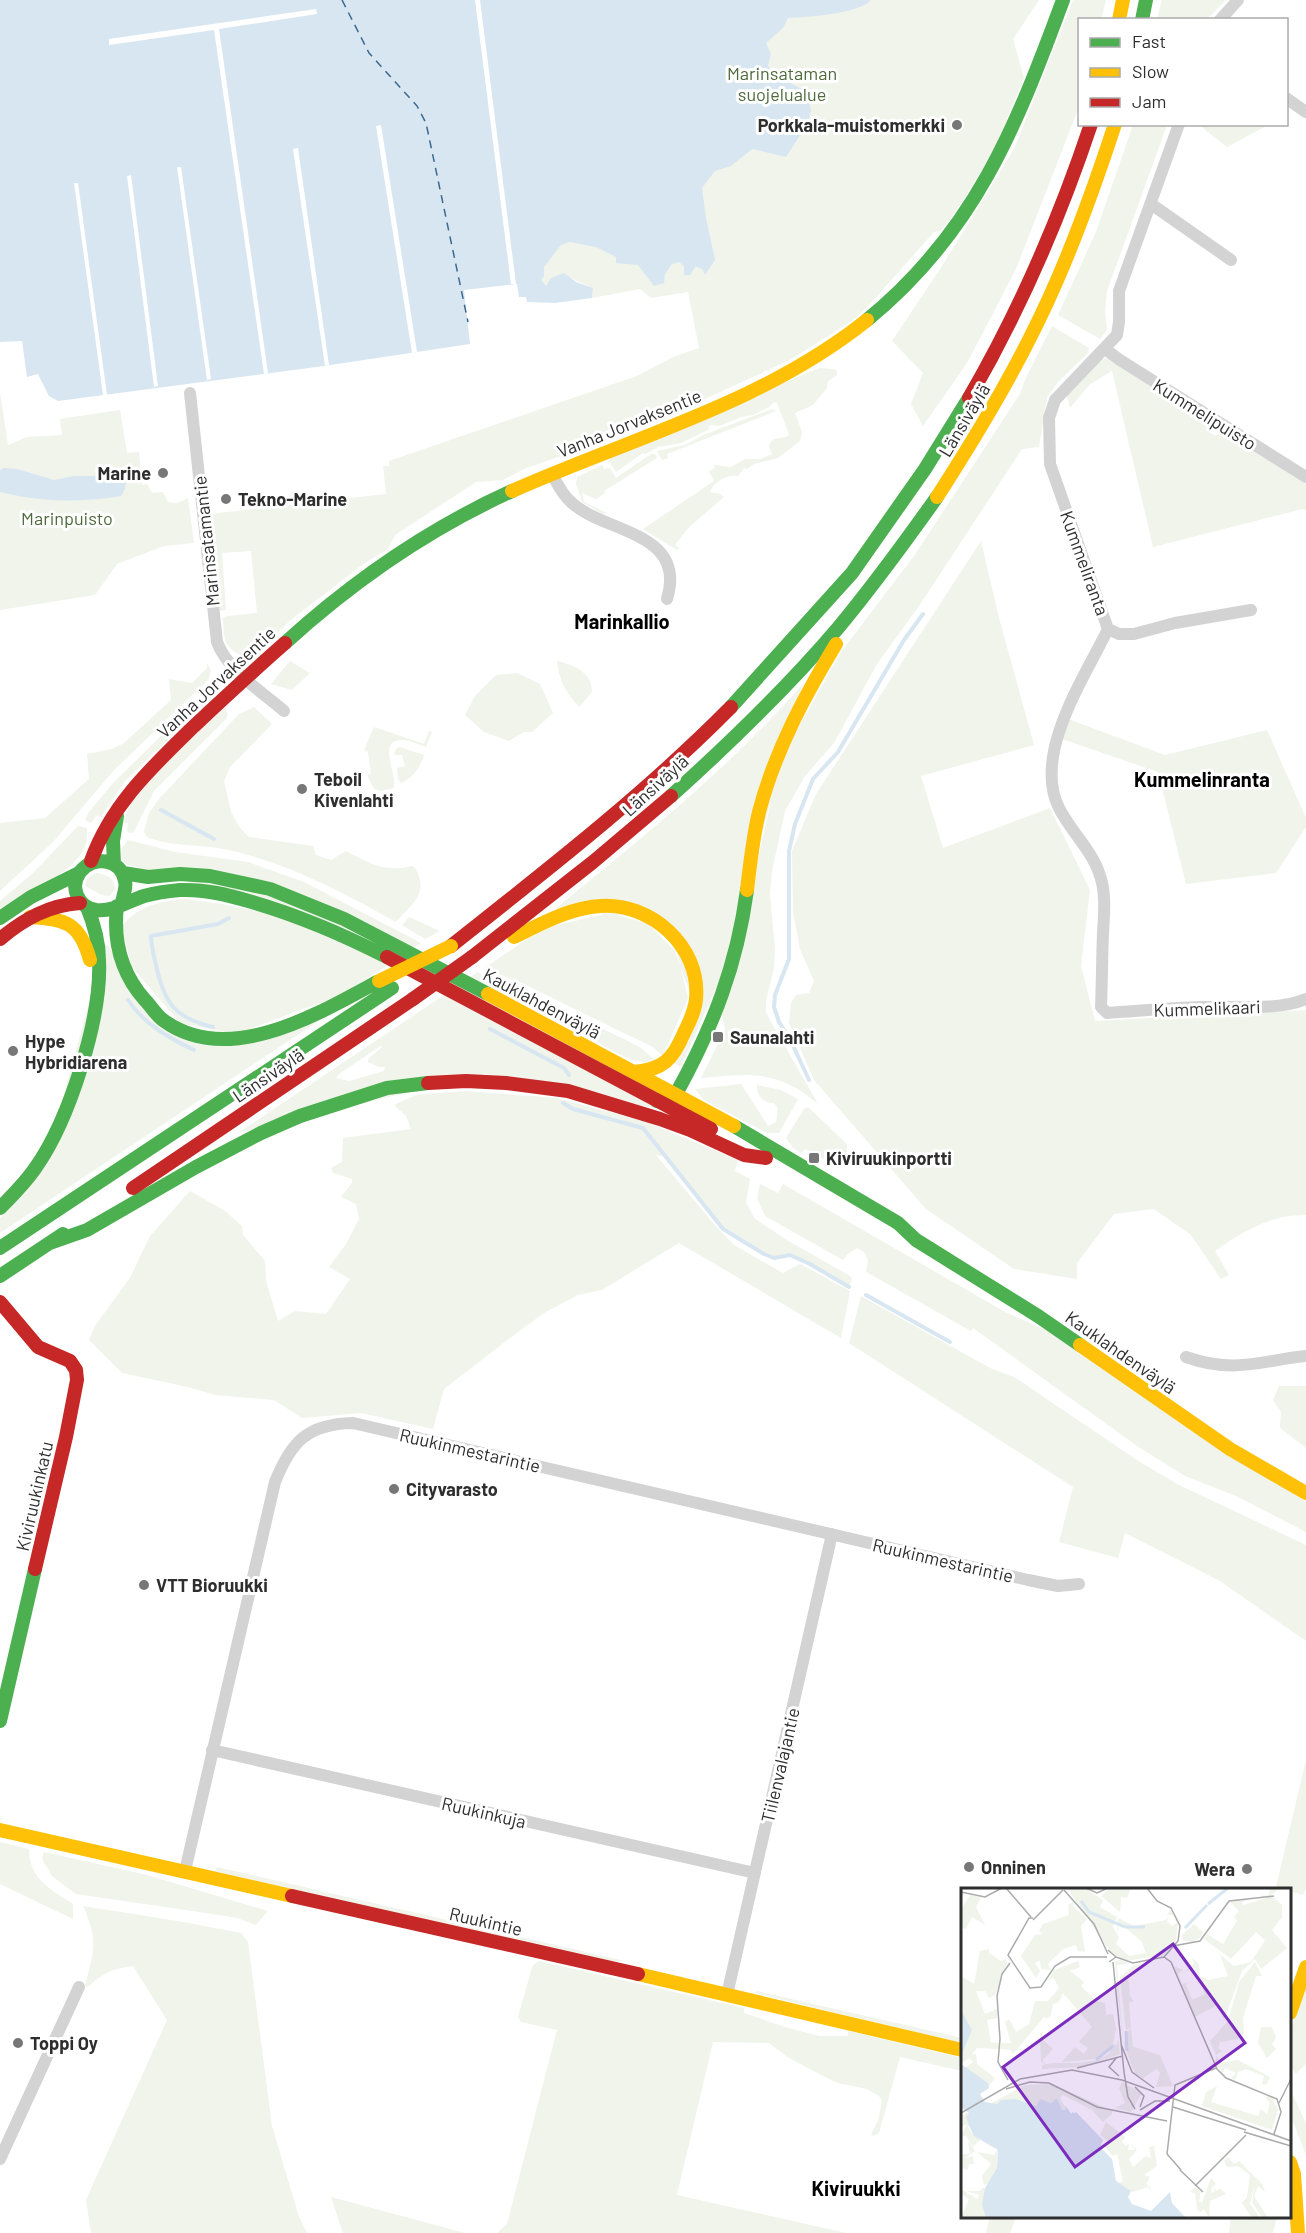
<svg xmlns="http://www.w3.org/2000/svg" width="1306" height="2233" viewBox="0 0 1306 2233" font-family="Barlow,sans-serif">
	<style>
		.green { fill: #f0f4eb; fill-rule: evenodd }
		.water { fill: #d8e6f1 }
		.pier { fill: #fff }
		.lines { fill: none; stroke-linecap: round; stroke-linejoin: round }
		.stream { stroke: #d8e6f1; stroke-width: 4 }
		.ferry { stroke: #3c6990; stroke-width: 1.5; stroke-dasharray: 8 6; stroke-linecap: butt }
		.street { stroke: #d3d3d3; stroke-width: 12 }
		.fast { stroke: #4caf50; stroke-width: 14 }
		.slow { stroke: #ffc107; stroke-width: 14 }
		.jam { stroke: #c62828; stroke-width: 14 }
		.slow-bridge { stroke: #ffc107; stroke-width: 14 }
		.jam-bridge { stroke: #c62828; stroke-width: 14 }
		.poi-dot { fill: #777; stroke: #fff; stroke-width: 2 }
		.labels { text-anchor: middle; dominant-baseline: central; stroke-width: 6; stroke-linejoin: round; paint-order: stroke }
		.park-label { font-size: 18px; fill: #4e693b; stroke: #fff }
		.poi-label { font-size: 18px; font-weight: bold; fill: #2e2e2e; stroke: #fff; text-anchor: start }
		.street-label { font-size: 18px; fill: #2e2e2e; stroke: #fff }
		.neighbourhood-label { font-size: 20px; font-weight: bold; fill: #000; stroke: #fff }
		.inset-river { fill: none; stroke: #d8e6f1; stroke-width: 3 }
		.inset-road { fill: none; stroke: #ababab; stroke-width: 1.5 }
		.view { fill: #7b2cbf; fill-opacity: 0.15; stroke: #7b2cbf; stroke-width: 3 }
		.inset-edge { fill: none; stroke: #2e2e2e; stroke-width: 3 }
	</style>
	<rect width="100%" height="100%" fill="#fff"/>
	<path class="green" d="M701,0H1039L1013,39L1024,78L999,138L982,170L952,217L940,231L934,232L870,304L853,320L790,360L674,413L598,443L524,469L503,480L476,482L395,535L388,549L362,565L292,619L250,659C225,649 224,644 223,618L227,616L257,613L251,551L222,553L226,610L217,611L210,514L386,494L383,466H389V461L637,376L673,357L699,348L688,292L651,298L640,289L592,298L593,288L568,277L546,286L534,276L669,62Z
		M1073,0H1106L1101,19L1080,20L1079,101L1077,112L1016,269L967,363L923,426L911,404L923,373L892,341L942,266L1014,149Z
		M1162,0H1226L1207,19H1157Z
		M1133,125H1167L1107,291L1105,311L1107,330L1100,339L1058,315L1096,232Z
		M1199,125H1268L1227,147Z
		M1052,326L1089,348L1088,353L1059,381L1047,397L1039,447L1022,449L919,606L877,664L834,743L805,776L785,811L772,871L770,894L775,949L774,968L766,1000V1013L818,1104C778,1070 750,1073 701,1078L725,1030L722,1015L781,758L841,652L914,556L1020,394L1025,380Z
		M1105,358L1110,359L1208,422L1206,430L1215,436L1222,430L1306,484V510L1303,509L1153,547L1112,371L1089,385L1070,408L1067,395L1095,364Z
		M819,368L834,369L837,371V375C830,380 827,379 827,388L813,405L795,413L802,432L800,441L778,458L754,464L747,469L744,468L738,476C727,474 713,482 710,492L720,494L724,497L688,528L675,545L679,548L677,550L643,529L714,481L709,471L715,468L714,465L731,467L745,459H760L772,454L769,447C772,436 779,439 787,437L789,434L777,403L774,402L768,408L753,415L741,417L720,426L711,425L708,427L710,429L681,443L658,447L645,454L643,453L616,472L609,461L610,457Z
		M0,392L8,445L27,437L62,435L60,419L120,410L127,453L139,452L142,485L147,484L152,493L163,492L168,502L177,503L188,498L194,543L164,546L117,564L95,595L0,610Z
		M772,409L776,411L667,454L668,458L662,460L657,451L685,445L703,435Z
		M651,454H655L657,458L604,491L605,493L596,499L582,493L584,502L607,513L603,514L582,502L576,484L577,477L602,465L604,469L610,468L616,478Z
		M981,541L999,618L1034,745L921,776L943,848L1050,808L1090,890L1081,966L1095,1021L1306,1010V1215C1271,1214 1242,1232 1215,1251L1229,1275L1221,1279L1191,1235L1154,1209L1114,1214L1077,1263V1279L1014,1269L926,1209L814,1080L789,1023L791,1003L796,995L809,993L814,981L800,949L793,912L792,851L816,794Z
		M290,661L310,673L292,690L271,684Z
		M557,661C574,665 592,672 592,692L579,707C566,693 559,680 557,661Z
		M207,663L211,671L208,680L114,770L53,842L0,891V823L45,818L89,779L87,754L112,749L124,743L171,700L169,679L192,683L207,668Z
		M517,673L540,684L553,713L532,732H524L509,741L484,732L465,715L475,696L496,675Z
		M802,685L728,960L681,1067L674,1063L698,1015L663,919L555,909C641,839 729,768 802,685Z
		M207,691L214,698L199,713L194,710L180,728L125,781L101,817L97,815L91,823L85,820L89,812L113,783Z
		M254,707L272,724L230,767L224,781L231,812L241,829L249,837L313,846L316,855L331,860L346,851C369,863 385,873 412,866C417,869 417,871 419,877C426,897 407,908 396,922C341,891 286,862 224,849C198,844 171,847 147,837L144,832L149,813L158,800L239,714Z
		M224,708L228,714L226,719L154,791L133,833H129L127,830L128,823H122C136,782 192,739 224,708Z
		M1068,719L1165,755L1267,730L1306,818V827L1276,873L1186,884L1158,772L1062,739Z
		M374,727L424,744L429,731L432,732L426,747C419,745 410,740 403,740C375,739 399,776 393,788L381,791L374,789L367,775L371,773L368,752L364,750Z
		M400,747L424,755C421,766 412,779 401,783L398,779L397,768L405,766L402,755H394L396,749Z
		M78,826L87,828C87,834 87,842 85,847C73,874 25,894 0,909V901L33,873Z
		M128,840L175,852L248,862L304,882L421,943L412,948L126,864L121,857L122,848Z
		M96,873C106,874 115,878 115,890L109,896L102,895L85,886L87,878Z
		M185,899L222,904L276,915L390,964L341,995L236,1034L180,1023L131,966L122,926C137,906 162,901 185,899Z
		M609,913L647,923L677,953L688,998L663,1056L651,1046L630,1036L526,985L484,968L529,938L553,926Z
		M409,917L440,931L425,939L402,925Z
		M105,943L188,1042L320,1020L0,1233V1218L45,1165Z
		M478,972L483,976L515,987L626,1040L641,1048L656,1061L652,1063L631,1060L470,977Z
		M444,995L663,1110L485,1074L238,1133ZM382,1045L381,1048L368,1059V1062L379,1067H385L384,1071L349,1081L336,1078L339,1074Z
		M741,1084L768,1126L776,1122L778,1109L774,1103C764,1104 756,1095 757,1085L781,1090L798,1099L779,1133H767L704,1100L695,1089Z
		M465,1091L557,1098L644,1121L738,1160L735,1171L750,1179L746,1202L754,1218L785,1239L850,1276L852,1279L849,1287L810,1264L790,1255L774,1258L764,1254L723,1229L666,1157L656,1155L713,1223L734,1245L783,1273L800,1264L850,1291L841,1338L679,1243L602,1290L578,1295L544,1313L510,1338L444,1389L433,1429L361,1413L302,1418L274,1400L215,1395L188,1387L122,1373L89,1340L95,1326L131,1276L150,1236L190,1191L225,1211L242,1226L243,1235L265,1261L266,1281L278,1321L295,1311L326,1314L350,1279L329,1267L346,1244L359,1219L356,1204L341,1197L352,1183V1179L333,1173L331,1168L342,1162L343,1138L411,1129L406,1116L394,1105L416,1095Z
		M808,1107L847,1144V1153L838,1167L806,1149L801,1153L793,1148L786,1138L804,1109Z
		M760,1184L778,1193L783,1184L1005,1312L1048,1331L1306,1502V1532L1236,1496L1185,1476L1140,1448L973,1328L971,1331L868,1273L866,1271L868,1260L864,1252L857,1248L848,1254L843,1260L765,1216L757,1198Z
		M861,1296L990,1368L1014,1377L1140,1462L1179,1485L1306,1545V1641L1220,1581L1125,1533L1118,1558L1059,1542L1073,1487L849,1343Z
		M1279,1386H1306V1448L1280,1428L1281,1412L1273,1400Z
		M1306,1760V1888L1303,1895L1276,1887Z
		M0,1842L29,1849C29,1879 50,1889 73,1904V1919L0,1884Z
		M44,1852L147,1875L268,1911L256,1925L237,1918L206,1913L76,1894L52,1876L42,1859Z
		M217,1867L625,1961H603L215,1871Z
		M83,1906L184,1922L241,1933L248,1942L272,2126L299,2217L307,2233H91L86,2200L167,2020L133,1966C114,1968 102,1973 88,1987L85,1986C94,1949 99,1942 83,1906Z
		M539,1961L744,2008V2013L785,2027L819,2036H848V2031L962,2058V2071L900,2057L879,2133L873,2136L871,2134L878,2121L882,2101L879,2096L867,2089L838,2083L827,2078L789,2058L769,2043L713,2042L677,2195L846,2233H497L507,2224L557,2030L521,2022L518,2017L531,1971L533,1965Z
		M1306,1987V2064L1296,2074C1278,2049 1297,2013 1306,1987Z
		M757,1991L962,2038V2044L755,1993Z
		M1290,2089L1306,2123V2155L1290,2114Z
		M331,2197L465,2233H343Z
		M1231,2216H1277V2217L1273,2233H1229Z
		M990,2217H1016L1010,2233H986Z"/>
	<path class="water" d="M0,0H871C859,14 807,17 788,18L783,28L766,43L771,54L768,65L772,74L806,91L811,110L808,123L786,157L752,149L731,166L715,171L702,188L706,218L715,260L705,275L703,270L696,266L690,275H684V266L679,262L672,264L665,274L664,283L654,286L638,265L616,263V257L596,247L570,242L561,245L544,267V276L541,280L546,286L551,278L564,273L576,282L593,288L592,298L555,303L527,302L526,297H519L517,284L464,290L470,344L324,366L58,401L49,396L38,374L27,377L22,341L0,342Z
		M4,468L17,469L54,480L74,476H94L112,468C126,473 130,484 121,496C79,503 41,502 0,492V470Z"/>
	<path class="pier" d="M475,0H480L516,284H511Z
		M316,9L317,14L219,29L268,373L264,374L214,30L109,45V39Z
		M381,125L417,352L412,353L376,126Z
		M298,148L329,365L325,366L293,149Z
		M177,167H181L211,379L207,380Z
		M131,175L158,386L154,387L127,176Z
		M74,183H78L107,395H103Z"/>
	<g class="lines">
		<path class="stream" d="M161,810L214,839
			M128,1000C144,1024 169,1038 194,1050
			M213,1027C174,1018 164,1002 156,965C154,956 151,946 151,936L218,924L229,918
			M490,1029L564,1068L569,1075
			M809,1080L790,1039L779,1022L774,1007L775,995L789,959V851L795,824L813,779L838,752L904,640L923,614
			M563,1103L573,1109L643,1128L723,1229L764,1254L774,1258L790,1255L810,1264L849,1287
			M866,1295L950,1342"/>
		<path class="ferry" d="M342,0L369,53L417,106L426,123L468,322"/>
		<path class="street" d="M1220,20L1238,0
			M1286,98L1306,112
			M1179,124L1119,291V322L1117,335L1055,400L1049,418L1050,464L1108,629C1085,677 1032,754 1059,808C1071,832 1094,852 1101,879C1106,896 1104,915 1103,933C1102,958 1102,982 1101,1007L1107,1013C1138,1011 1169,1008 1200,1007C1232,1006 1277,1011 1306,999
			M1151,204L1231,260
			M1105,349L1120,360L1306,477
			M190,393L217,642C228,671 261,691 284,711
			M552,474C557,483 562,494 570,501C601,533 688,530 667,599
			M1108,629L1119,634H1134L1175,623L1251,610
			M1186,1357C1234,1374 1259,1361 1306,1356
			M212,1750L755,1873
			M185,1871L275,1482C291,1442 307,1424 353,1423L1028,1580L1058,1586L1079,1584
			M727,1995L832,1534
			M0,2159L79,1987"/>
		<path class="fast" d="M1142,20L1146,0
			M867,320C975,232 1016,127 1063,0
			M285,643C352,582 428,529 512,491
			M731,707L852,573L925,469L969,398
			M671,796C730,743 787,688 838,628C873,586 905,542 937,497
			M114,864L113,841L117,816
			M123,873L148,877L180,874L210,876L270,889L344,919L488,994
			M122,903C123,896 127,887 125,881C121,858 93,855 80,872C69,887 78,907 96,910C114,912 128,901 144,896C155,893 169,891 180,890C205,889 228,895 252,902C300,916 342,934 387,957
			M117,906C113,941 121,973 145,1000C151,1006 156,1015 163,1020C228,1068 318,1014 377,982
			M0,918L31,897L79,873
			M657,1101L676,1094C713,1027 737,965 747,890
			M734,1126L898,1223L916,1240L1038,1316L1080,1345
			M0,1208C13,1195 26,1182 36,1167C69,1120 102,1018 99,960C99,941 94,924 87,907
			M50,1243L87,1230L196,1167L261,1133L300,1116L387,1088L428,1083
			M0,1248L392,988
			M0,1276L63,1234
			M0,1721L35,1569"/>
		<path class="slow" d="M1119,20L1123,0
			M512,491C631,438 764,403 867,320
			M937,497C982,427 1025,355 1058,278C1080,227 1098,176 1115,124
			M747,890C750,864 753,837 759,812C775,751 804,697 836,644
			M30,917C66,919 80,923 90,960
			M514,937C541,924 569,908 600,906C650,902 701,946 696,999C695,1011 689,1023 684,1033C673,1059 663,1070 634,1072
			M488,994L734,1126
			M1080,1345L1230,1449L1306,1493
			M0,1830L292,1896
			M638,1974L962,2050
			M1290,2013L1306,1967
			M1290,2162L1294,2174L1298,2233"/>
		<path class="jam" d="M969,398C1020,310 1059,220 1091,124
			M91,861C111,805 151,768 193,727C223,699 254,670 285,643
			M0,939C24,919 49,905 80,903
			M451,946C547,870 644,795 731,707
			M387,957L711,1129
			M472,957L593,862L671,796
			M428,1083L466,1081L506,1083L568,1091L660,1119L690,1130L744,1155L766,1158
			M133,1188L413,999
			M0,1302L38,1347L70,1361L76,1370L77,1380L66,1437L35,1569
			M292,1896L638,1974"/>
		<path class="slow-bridge" d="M379,981L451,946"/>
		<path class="jam-bridge" d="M413,999L472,957"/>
	</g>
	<g class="poi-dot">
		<circle cx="957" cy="125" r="6"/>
		<circle cx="163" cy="473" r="6"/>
		<circle cx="226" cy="499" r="6"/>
		<circle cx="302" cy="789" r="6"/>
		<rect x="712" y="1031" width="12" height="12" rx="3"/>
		<circle cx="13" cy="1051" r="6"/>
		<rect x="808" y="1152" width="12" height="12" rx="3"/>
		<circle cx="394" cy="1489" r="6"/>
		<circle cx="144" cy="1585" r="6"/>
		<circle cx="969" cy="1867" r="6"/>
		<circle cx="1247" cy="1869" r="6"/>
		<circle cx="18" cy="2043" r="6"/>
	</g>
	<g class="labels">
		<g class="park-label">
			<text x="782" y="73">Marinsataman<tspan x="782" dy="21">suojelualue</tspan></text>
			<text x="67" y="518">Marinpuisto</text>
		</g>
		<g class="poi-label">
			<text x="945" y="125" text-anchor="end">Porkkala-muistomerkki</text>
			<text x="151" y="473" text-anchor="end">Marine</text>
			<text x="238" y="499">Tekno-Marine</text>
			<text x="314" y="779">Teboil<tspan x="314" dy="21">Kivenlahti</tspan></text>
			<text x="730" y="1037">Saunalahti</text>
			<text x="25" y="1041">Hype<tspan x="25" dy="21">Hybridiarena</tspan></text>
			<text x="826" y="1158">Kiviruukinportti</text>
			<text x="406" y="1489">Cityvarasto</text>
			<text x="156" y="1585">VTT Bioruukki</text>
			<text x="981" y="1867">Onninen</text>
			<text x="1235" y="1869" text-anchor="end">Wera</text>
			<text x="30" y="2043">Toppi Oy</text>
		</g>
		<g class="street-label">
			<text transform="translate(1205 414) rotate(32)">Kummelipuisto</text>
			<text transform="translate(964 420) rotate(-59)">Länsiväylä</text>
			<text transform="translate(629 423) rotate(-22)">Vanha Jorvaksentie</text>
			<text transform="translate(206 541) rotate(-96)">Marinsatamantie</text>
			<text transform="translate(1085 563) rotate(70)">Kummeliranta</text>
			<text transform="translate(216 682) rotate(-43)">Vanha Jorvaksentie</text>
			<text transform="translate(655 785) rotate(-42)">Länsiväylä</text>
			<text transform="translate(542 1003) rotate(28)">Kauklahdenväylä</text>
			<text transform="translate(1207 1008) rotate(-2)">Kummelikaari</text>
			<text transform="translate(268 1075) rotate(-34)">Länsiväylä</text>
			<text transform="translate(1121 1352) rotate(35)">Kauklahdenväylä</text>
			<text transform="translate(470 1450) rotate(13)">Ruukinmestarintie</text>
			<text transform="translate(34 1496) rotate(-77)">Kiviruukinkatu</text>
			<text transform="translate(943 1560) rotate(13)">Ruukinmestarintie</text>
			<text transform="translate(780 1765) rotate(-77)">Tiilenvalajantie</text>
			<text transform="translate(484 1812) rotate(13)">Ruukinkuja</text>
			<text transform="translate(486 1921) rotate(13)">Ruukintie</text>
		</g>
		<g class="neighbourhood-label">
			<text x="622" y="621">Marinkallio</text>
			<text x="1202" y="779">Kummelinranta</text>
			<text x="856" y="2188">Kiviruukki</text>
		</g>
	</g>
	<g transform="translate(961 1888)">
		<rect width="330" height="330" fill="#fff"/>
		<path d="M106,0H124L142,12L139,19L156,29L152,39L158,49L155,56L168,68L185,65L181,54L166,41L158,37L156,45L157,30L173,38L205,32L207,28L206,33L211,38L216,35L212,27H206L210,22L217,36L215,52L203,67L164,73L148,62ZM149,0H170L166,10L160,9L159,24L140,8ZM309,0H319L310,7L321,17V29L311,42L326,60L300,81L294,71L281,83L263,132L256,117L234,129L213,78L222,82L217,86L221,96L229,94L225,96L231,112L244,106L233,80L224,83L233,76L231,70L238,76L239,88L248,92L267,88L259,67L251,60L273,78L290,74L304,52L295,44L270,71L243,51L246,46L262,56L276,33L273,28L278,23L269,14L258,27L268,14L295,9L281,14L282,17L305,10L299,8L308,7ZM9,7L20,9L15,19L24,37L11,29L5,41L1,40L0,50V21ZM113,13L112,18L126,31L120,38L124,64L117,63L115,57L102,61L87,76L90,82L80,81L79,72L74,75L79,83L75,90L60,68L74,47L82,46L78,43L82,36L108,27L107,17ZM233,36L242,44L241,48L232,54L222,53L221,47ZM28,61V65L40,73L45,71L46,75L34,107L28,110L24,103H15L24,126L36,121V130L26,132L30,154L38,155L37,161L16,160L11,166H15L16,176L34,190L26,201L5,186L0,177L4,180L12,174L9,170L0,175V88L13,96L19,63ZM160,72L169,76L156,77L162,156L154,73ZM117,73L119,79L109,83L123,94L120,98L135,113L144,115L145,127L152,126L155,141L152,156L156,157L157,151L159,166L120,179L81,181V177L91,175H116L138,172L149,165L151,159L135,171L101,174L114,159L123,166L127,160L118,154L131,139L102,105L97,115L92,116L90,127L86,131L83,129L52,166L50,162L39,161L40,155H50L44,134L48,131L55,144L68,136L74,113H87L98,100L92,89L87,93L93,82ZM294,74L301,88H295L282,130L283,145L277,151L259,154L257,160L261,163L255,167L249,153L267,133L278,94ZM187,75L167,86L169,108L173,113L168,115L170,140L165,142L159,89L173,77ZM300,139H311L315,150L311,156L315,161L306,170L297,155ZM170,141L172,159L199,167L212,198L195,199L199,185L196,181L182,190L174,186L163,157L165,144ZM82,143L81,151L92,161L81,173L85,176L80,174L79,146ZM256,167L258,175L277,172L309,189L305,197L301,196L303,188L285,181L277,184L274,192L270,190L275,185L264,180L262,185L267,189L262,186L254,174ZM161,194L181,205L170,224L154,220L164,215L158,200ZM92,196L151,223V226L142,234L131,222L102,207L99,210L106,223L29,216L64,197ZM256,198L250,214L297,228L300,221L306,226L309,215L305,211L307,207L311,209L317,222L311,242L241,218L245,204ZM8,224L10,236L7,239L12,247L19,244L20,251L12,259L5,248H0L6,236L0,239V228ZM145,234L164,249L161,254L165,258L168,255L167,262H174L169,255L176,262L168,271L172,279L185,268L190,270L188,259L193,258L196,278L183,287L189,289L186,294L192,290L185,295L190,301L189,302L187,299L171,304L158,295L162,293L156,266L152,268L143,258L148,254L139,247ZM7,253L14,263L3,271L12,268L13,276H8L7,282L0,280V266H9ZM37,261L36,280L28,295L23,297L21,288L30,276L16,264L33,267ZM267,269L273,276L278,273L301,296L304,304L297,298L293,308L307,330L300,328L291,314L294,294L289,316L299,330H291L281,315L286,309L289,287L277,278L266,279L263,273ZM250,290L255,296L251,299L250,305L254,304L252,299L256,303L259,300L265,306L249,313L248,330L243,321L239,324L236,321L234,305L229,304L234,299L240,303L238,313L241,315ZM23,299L24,302L52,330H0L8,311L0,306V301L16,311L19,307L5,303H18Z" fill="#f0f4eb"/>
		<path d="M0,122L11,142L0,168ZM0,176L27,195L28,200L19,206L24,214L36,216L40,212L54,211L75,218L79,211L90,215L96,210L101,222H105L104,217L111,227L115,224L142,252L139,259L151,271L155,293L170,303L167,309L171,316L190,323L209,304L211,315L225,330H25L21,316L24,300L36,280L37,262L13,248L9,240L5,229L8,225L0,219Z" fill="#d8e6f1"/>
		<path class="inset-river" d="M120,13L128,24L164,39H184M247,16L267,0M224,40L246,17M165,143L166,163M135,172L152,158M113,225L100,240L91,265L157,330"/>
		<path class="inset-road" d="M45,0L70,29M125,0L136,5L147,0M186,0L196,13L210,20L219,38L217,53L203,69M103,2L133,36L147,66M0,4L24,9L41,0M72,30H68L47,67L69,100L80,99L94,78L109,69H146M72,32L102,2M212,58L239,53L268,13L313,8M147,62L155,69L148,74M155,69L172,75L203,69M203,69L210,74L256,181L265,190L316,211L320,224L313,246M152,74L163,184L167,209L174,221M160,156L171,184L193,200M156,169L148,179L158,188M116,180L162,168M47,192L37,174L39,151L36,108L41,86L49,75M174,199L183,208L179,219M45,201L69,194L88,195L136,219L206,233M318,215L330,191M212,219L285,242M179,222L194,213H209M0,225L59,191L111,182L161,192L330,253M323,256L283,244L330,258M206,266L214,197L255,180M206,266L220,282M219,282L242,304M234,298L285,247"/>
		<path class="view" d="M212,56L284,155L114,279L42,179Z"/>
		<rect width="330" height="330" class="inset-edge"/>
	</g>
	<rect x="1078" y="18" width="210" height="108" fill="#ffffff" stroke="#ababab" stroke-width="1.5"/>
	<rect x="1090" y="38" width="30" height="9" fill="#4caf50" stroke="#ababab" stroke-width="1.5"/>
	<text x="1132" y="48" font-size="18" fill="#2e2e2e">Fast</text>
	<rect x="1090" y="68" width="30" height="9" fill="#ffc107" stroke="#ababab" stroke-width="1.5"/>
	<text x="1132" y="78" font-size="18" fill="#2e2e2e">Slow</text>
	<rect x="1090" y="98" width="30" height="9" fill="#c62828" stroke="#ababab" stroke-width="1.5"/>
	<text x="1132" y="108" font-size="18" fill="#2e2e2e">Jam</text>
</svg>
